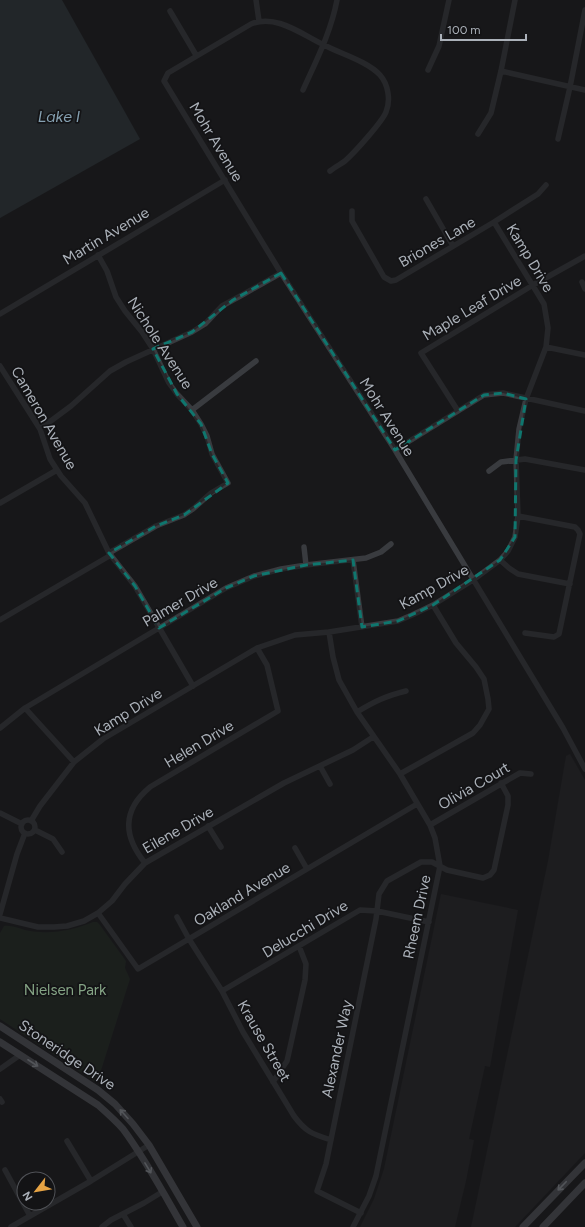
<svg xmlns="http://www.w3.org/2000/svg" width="585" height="1227" viewBox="0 0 585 1227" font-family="Figtree,sans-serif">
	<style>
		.built { fill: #242427 }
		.green { fill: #202821 }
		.water { fill: #2f383d }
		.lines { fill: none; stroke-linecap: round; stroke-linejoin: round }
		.minor { stroke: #393b3f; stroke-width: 5.5 }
		.major { stroke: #56585e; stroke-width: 7 }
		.oneway { stroke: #9a9fa7 }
		.marked { fill: none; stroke: #0f766e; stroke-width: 3; stroke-dasharray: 8 5; stroke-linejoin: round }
		.labels { text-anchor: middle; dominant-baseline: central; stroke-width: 3.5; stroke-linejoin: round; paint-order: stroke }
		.street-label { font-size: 15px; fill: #abb1b9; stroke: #131315 }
		.park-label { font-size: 15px; fill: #84a384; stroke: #131315 }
		.water-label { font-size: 16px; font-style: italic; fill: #85a0b1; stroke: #131315 }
	</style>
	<rect width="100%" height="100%" fill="#18181a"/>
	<path class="built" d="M570,754L585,780V1153L515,1227H471L548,861L566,756Z
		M441,894L518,910L490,1067L485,1066L469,1139L474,1140L466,1181L455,1227H360L374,1199L384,1169Z"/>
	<path class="green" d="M93,922H97L100,925L126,961L125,968L130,979L97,1083L0,1019V933L4,926C12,925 18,928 25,930C49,935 71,931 93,922Z"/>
	<path class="water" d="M0,0H62L140,139L0,218Z"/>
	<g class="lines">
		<path class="minor" d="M256,0L259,21
			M170,11L196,55
			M428,70L439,46L449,0
			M501,71L585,90
			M303,90C316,61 331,32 337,0
			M478,134L491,113L501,71L515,0
			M558,139L570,87L585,10
			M330,171C335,167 341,164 345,161C355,152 382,122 386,112C391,100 388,84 380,75C367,61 341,54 324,45C301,34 277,14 251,24L168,73L164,81L281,273L395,450L563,728L585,769
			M426,199L453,246
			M352,211V221L384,277L391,281L396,280L494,222L538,194L546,185
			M98,255L107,271L116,297L125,311L142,332L153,349L169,383L177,394L192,410L201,424L207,436L212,454L228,483L211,493L193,509L184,515L156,526L109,553
			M582,282L585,289
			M0,314L225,180
			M546,347L585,355
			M0,366L40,429L50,459L61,476L85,503L109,553L135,586L193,686
			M192,410L256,361
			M458,411L421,353L533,285L585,256
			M40,429L71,406L110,371L126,362L192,332L205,324L222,306L244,294L281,273
			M395,450L484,395L503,393L585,411
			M489,471L501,462L525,459L585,470
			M0,503L57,470
			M518,516L575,527L578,530L580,534L559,634L554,637L525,633
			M304,547L306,565
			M353,560L362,627
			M500,560L509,568L518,574L570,584
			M0,620L111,555
			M329,632L333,657L339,680L357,712L400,774L430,825L435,838L440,866L376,1176L369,1196L353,1227
			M25,708L74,762
			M357,712C375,701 386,696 406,691
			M0,728L25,708L226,588L254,576L281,569L306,565L366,558L381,552L391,544
			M320,766L330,784
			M400,774L473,733L480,725L489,709L488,699L484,679L476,667L456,643L433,605
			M0,813L22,824
			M21 827a7 7 0 1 1 14 0a7 7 0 1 1-14 0Z
			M31,821L40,806L74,762L103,739L257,648L295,635L329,632L398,621L412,615L433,605L473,580L500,560L508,551L515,537L518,516L516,460L519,429L526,399L546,347L548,328L544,304L494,222
			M430,825L520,773L531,774
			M208,826L221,847
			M35,830L53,839L62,852
			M295,848L307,869
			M145,863C123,836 122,810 150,787L278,711L267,665L257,648
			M98,913L138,969L417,804
			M0,914L17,854L25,833
			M177,917L189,939L222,991L243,1032L294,1116C306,1132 312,1134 331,1140
			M0,918L38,927H54L67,926L84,921L98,913L112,901L125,884L145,863L284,783L353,750L373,737
			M222,991L360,910L377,911L429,922
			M0,1069L20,1055
			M273,1082L287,1061L305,980L306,964L299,946
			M0,1099L2,1102
			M67,1141L91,1181
			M5,1170L30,1216
			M361,1213L317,1191L326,1164L376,919L379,894L387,881L421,862H432L447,870L483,878L490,875L494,870L508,805V796L501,783
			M123,1214L131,1227
			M11,1227L91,1181L149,1145
			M102,1227L111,1220L144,1203L162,1192"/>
		<path class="major" d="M0,1026L98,1090L115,1104L133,1124L149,1145L197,1227
			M0,1042L98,1105C107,1113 116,1121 123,1129C146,1160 164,1194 183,1227
			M523,1227L585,1163
			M543,1227L585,1183"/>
	</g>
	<defs><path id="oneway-shaft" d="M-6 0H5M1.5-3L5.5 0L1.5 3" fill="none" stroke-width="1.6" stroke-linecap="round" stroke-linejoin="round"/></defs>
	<g class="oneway">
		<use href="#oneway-shaft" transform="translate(33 1063) rotate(33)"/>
		<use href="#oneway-shaft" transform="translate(124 1114) rotate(-132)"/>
		<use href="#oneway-shaft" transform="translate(148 1168) rotate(59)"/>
		<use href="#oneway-shaft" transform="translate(562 1186) rotate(134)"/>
	</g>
	<path d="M0 0H585V1227H0ZM281,273L395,450L484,395L503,393L526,399L516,460L515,537L500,560L433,605L398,621L362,627L353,560L306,565L254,576L226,588L159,628L135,586L109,553L156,526L184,515L228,483L212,454L201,424L177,394L153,349L192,332L233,300Z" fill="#18181a" fill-opacity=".55" fill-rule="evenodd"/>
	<path class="marked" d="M281,273L395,450L484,395L503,393L526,399L516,460L515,537L500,560L433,605L398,621L362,627L353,560L306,565L254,576L226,588L159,628L135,586L109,553L156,526L184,515L228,483L212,454L201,424L177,394L153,349L192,332L233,300Z"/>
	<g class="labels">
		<g class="street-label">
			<text transform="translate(216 142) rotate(59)">Mohr Avenue</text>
			<text transform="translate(106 236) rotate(-31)">Martin Avenue</text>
			<text transform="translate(437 242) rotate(-30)">Briones Lane</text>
			<text transform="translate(530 258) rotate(59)">Kamp Drive</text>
			<text transform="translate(472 308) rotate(-31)">Maple Leaf Drive</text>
			<text transform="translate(160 343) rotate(57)">Nichole Avenue</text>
			<text transform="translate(387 417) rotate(58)">Mohr Avenue</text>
			<text transform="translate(44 418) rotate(60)">Cameron Avenue</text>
			<text transform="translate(434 587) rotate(-29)">Kamp Drive</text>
			<text transform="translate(180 602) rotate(-30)">Palmer Drive</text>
			<text transform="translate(128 712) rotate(-32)">Kamp Drive</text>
			<text transform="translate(199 744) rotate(-31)">Helen Drive</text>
			<text transform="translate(474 786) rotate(-30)">Olivia Court</text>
			<text transform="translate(178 830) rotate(-30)">Eilene Drive</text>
			<text transform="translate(242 894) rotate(-31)">Oakland Avenue</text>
			<text transform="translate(417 917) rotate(-78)">Rheem Drive</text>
			<text transform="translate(305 929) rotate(-31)">Delucchi Drive</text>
			<text transform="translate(264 1041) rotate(60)">Krause Street</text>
			<text transform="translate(337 1049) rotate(-78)">Alexander Way</text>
			<text transform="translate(67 1055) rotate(34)">Stoneridge Drive</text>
		</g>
		<g class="park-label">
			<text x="65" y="990">Nielsen Park</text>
		</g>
		<g class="water-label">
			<text x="59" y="116">Lake I</text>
		</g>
	</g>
	<g transform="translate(36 1191) rotate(239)"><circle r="19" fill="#131315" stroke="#505257"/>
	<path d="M0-3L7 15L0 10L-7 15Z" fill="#e6a344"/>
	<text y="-6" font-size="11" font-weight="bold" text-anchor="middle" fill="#abb1b9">N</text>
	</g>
	<path d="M441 34v6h85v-6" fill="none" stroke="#abb1b9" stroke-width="2"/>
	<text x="447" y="34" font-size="12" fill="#abb1b9" stroke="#131315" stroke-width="3" paint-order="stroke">100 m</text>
</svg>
